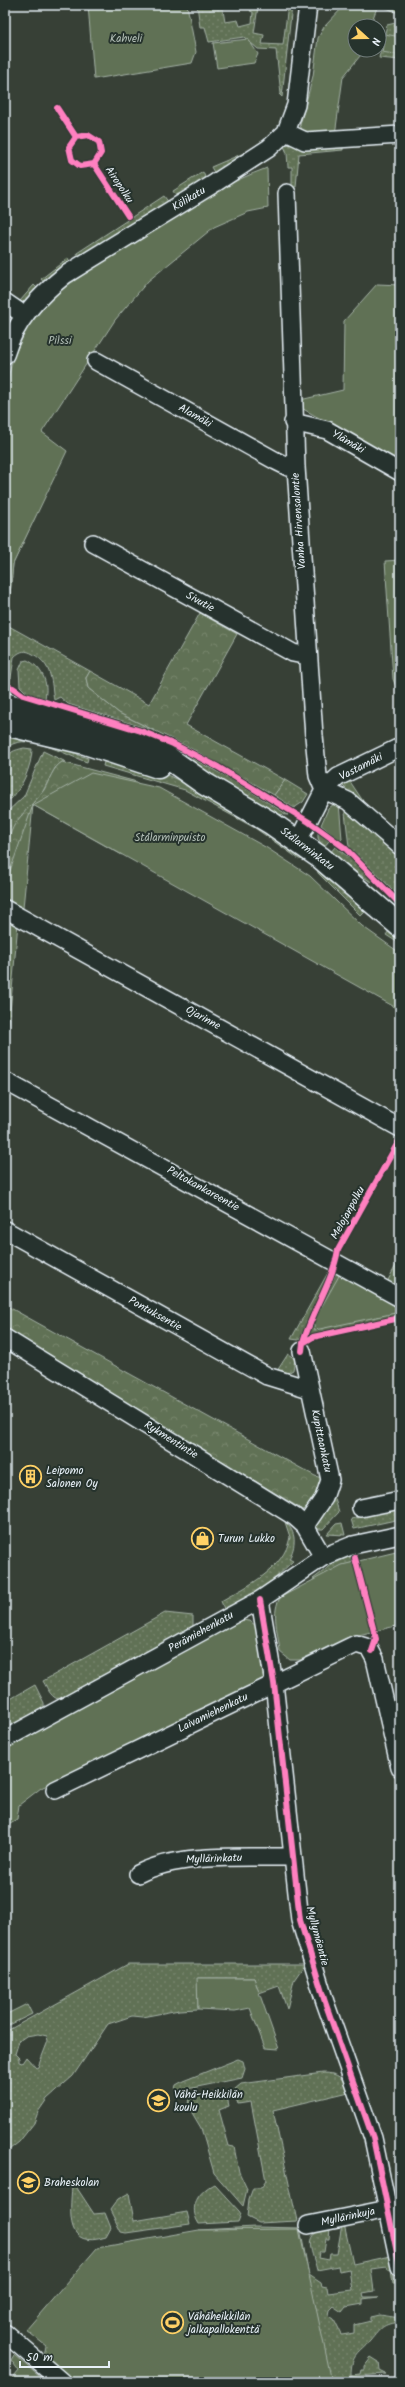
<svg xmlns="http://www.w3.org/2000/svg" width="405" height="2387" viewBox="0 0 405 2387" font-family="Kalam,sans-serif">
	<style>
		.grass { fill: url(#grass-dots); stroke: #a4b1a6; fill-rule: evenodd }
		.forest { fill: url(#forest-crowns); stroke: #a4b1a6 }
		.green { fill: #607154; stroke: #a4b1a6 }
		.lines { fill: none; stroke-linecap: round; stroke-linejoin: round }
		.minor-casing { stroke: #e8f1f8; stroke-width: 20 }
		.major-casing { stroke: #e8f1f8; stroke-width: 25 }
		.minor { stroke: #26332d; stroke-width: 17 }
		.major { stroke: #26332d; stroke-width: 22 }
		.cycleway-casing { stroke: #26332d; stroke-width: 8 }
		.cycleway { stroke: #ff80c0; stroke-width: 6 }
		.labels { text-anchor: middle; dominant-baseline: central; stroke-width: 4; stroke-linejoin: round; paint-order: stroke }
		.park-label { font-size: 11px; fill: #b2beb6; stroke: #26332d }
		.street-label { font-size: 11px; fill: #e8f1f8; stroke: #26332d }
		.poi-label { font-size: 11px; fill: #e8f1f8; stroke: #26332d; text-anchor: start }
	</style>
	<defs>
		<pattern id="grass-dots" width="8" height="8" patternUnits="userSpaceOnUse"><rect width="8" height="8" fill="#607154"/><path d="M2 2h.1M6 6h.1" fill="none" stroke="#77866d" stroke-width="1.8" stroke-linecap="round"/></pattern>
		<pattern id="forest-crowns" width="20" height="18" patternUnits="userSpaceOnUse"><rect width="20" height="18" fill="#607154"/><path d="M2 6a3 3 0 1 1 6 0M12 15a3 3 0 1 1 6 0" fill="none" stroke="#77866d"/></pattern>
	</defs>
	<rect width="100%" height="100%" fill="#374036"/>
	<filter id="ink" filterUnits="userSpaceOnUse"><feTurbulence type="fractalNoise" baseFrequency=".025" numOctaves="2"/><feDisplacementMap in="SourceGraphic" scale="8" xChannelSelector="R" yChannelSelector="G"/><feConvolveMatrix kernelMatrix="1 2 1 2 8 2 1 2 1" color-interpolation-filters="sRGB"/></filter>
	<g filter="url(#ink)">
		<path class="grass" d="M197,5H222L225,22L238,20L240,26L252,23L253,12L250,11L253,7H258L254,33L264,35L262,44L283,45L288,5H292L282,97L279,94H281L276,50L258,49L244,37L209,42L205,27H200Z
			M400,22V60L379,58L387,25Z
			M292,143L343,144V150L299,154L296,187H292V167H288L287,153L284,146Z
			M251,150L216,176L211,167Z
			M203,172L207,182L178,199L173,191Z
			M164,196L169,203L80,258L77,253Z
			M68,258L71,264L46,285L41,279Z
			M34,285L38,289L24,304L20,301Z
			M5,510L36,515L13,564L7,625L90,671L86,678L88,688L119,713L155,731L68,704L60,697L54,700C51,682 53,665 33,654C26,650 21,650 14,657L11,678L5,680Z
			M27,660C42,667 49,683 45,698L27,693L20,686L19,670L23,661Z
			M90,718L180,752L231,779L288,815L276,814Z
			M14,735L78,752V755L88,758L87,762C66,756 23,728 5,750V739Z
			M24,748L32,749C32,765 22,788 11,799H6C3,793 6,757 12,752C15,750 20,749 24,748Z
			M43,751L66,762H62L55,768L42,793L17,821L5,859V814L24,796Z
			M105,758C118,761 133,763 146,767C207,788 257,826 309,861L299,859L255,828L185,790L103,766Z
			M347,777L363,801L360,803L341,784Z
			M285,780L308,794L303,802L294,808L274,795Z
			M344,804L400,851V897L349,847Z
			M318,832L329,841L323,848L318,838Z
			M335,847L350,858L373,880L371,882L329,854Z
			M317,868L331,879L365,912L361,916L318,873Z
			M389,931L400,937V944L386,935Z
			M330,1269L331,1271L302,1336L299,1340L291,1339Z
			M340,1271L400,1304V1317L308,1336L336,1273Z
			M288,1354L295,1359L293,1370L286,1374H275Z
			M334,1496L339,1512L323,1529H318L316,1527L317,1520Z
			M400,1508V1519L354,1529L351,1519Z
			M285,1522C297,1532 296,1546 289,1559L293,1561L267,1586L226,1610L224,1609L221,1601C247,1586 284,1570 290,1537Z
			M342,1523L345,1535L327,1534L336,1524Z
			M351,1556L352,1562L319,1588L313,1579L333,1564Z
			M165,1613L193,1616V1626L62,1700C51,1699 48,1689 43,1681Z
			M35,1685L44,1703V1711L5,1732V1702Z
			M128,1964H305L294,1980L287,2009L279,1986L259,1993L254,1978H198V2009L179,2010L142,2017L132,2016L108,2024L73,2076L47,2099L38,2112L34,2123L19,2142L5,2153V2032ZM38,2034L47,2036L48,2041L38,2067L36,2068L26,2057L22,2063L19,2062V2058L15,2054L19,2041L26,2036Z
			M238,2059L243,2061L245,2069L242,2078L177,2091L175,2089L176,2085L183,2081Z
			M323,2073C338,2073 344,2078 349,2092L273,2110L297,2221L259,2223L247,2217L249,2199L253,2188H261L266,2181L251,2102L238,2104L235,2096V2089L241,2084Z
			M218,2092L227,2097L229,2106L219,2110L229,2146L234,2147L239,2172L247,2189L243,2206L214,2173L201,2128L188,2106L189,2098L192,2097Z
			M214,2184L239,2211L241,2214L238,2222L199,2224C188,2207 198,2192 214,2184Z
			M75,2185L94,2214L105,2213L111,2228L106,2237C65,2250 70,2214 72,2186Z
			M129,2193L134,2221L187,2212L190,2224L126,2233L121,2232L110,2210L118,2199Z
			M342,2224H344L353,2264L390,2256L395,2284H393L391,2270H388L387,2267L371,2269L374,2291L363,2293L364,2297H378L363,2299V2304L346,2307L342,2312L333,2306L329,2310L328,2315L334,2319L342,2335L354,2333V2325L371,2321V2317L380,2315L400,2318V2322C382,2324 381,2328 370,2341C359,2354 351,2354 351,2375L360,2374L361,2370H364V2366L371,2357L379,2362L380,2371L386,2374L345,2377L341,2382H277L199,2230L255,2227L300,2228L309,2275L321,2283L322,2286L327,2287L328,2293L352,2290L349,2269L339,2271L338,2266L317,2270C311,2247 301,2234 330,2227L329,2239H326L324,2252H320L319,2258L329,2260L330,2254H337Z"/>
		<path class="forest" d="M200,613L237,634L186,725L285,780L274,795L194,750L119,713L88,688L86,678L90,671L149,704Z
			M62,762L137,782L122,855L33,805L8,884L5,881C5,861 5,838 17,821C25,810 36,801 44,790C49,781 53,767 62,762Z
			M5,1305L315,1476L322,1478L325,1488L303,1510L5,1329Z"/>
		<path class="green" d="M88,5H187L196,52L192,63L94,79Z
			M345,5H378L370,26H355V50H362L360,56L343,77L335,135L303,133L300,125L313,76L318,38L324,27Z
			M380,5H400V14L398,13Z
			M385,34L400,37V55L382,52Z
			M248,39L258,54L254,63L217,68L213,43Z
			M267,168L268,208L248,212L214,227L148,281L115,320L42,432L67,451L13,564L7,625L5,620V406L9,374L13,358L27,328L43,308L60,290C126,248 193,195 267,168Z
			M377,284L400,285V464L305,410L301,407L300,400L343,390L344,321Z
			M400,560V697L393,679L385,561Z
			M91,773L159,788L267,848L310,876L362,926L400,953V1010L33,805L23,908L5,898V885L33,805Z
			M335,803H339L342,839L340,841L321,825L328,809Z
			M5,916L18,923L5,1068Z
			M400,1258V1289L387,1282Z
			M340,1274L400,1308V1312L315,1330L313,1322Z
			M400,1551V1625L346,1638L300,1660H290L280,1652C279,1637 270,1610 281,1597L342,1565Z
			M240,1620L250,1621L257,1627L266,1676L264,1680L41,1788L19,1805L17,1819L5,1826V1748Z
			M197,1978H254L279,2049L265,2048L250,2008L235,2011L198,2009Z
			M27,2004L32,2014L5,2027V2015Z
			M394,2197H400V2213H398Z
			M299,2229L332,2382H70L43,2359L46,2346L26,2330L97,2248L199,2230Z
			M14,2355L46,2382H10L19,2371L11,2360Z"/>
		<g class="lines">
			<defs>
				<path id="minor" d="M286,132L305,141L400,135
					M287,193L296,467L314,736L318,776L324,790
					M5,302L24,315
					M5,355C15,321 38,297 65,275L215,183L269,148L286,132L296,105L308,5
					M96,361L276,461L288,467H296
					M293,422L327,430L400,472
					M93,543L293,653L308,656
					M324,790L348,801L400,846
					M298,841L324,790L338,777L400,747
					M5,909L400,1128
					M5,1081L400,1298
					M5,1230L267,1376L309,1389
					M5,1338L295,1517L305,1526L323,1557
					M302,1351L330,1480L324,1498L305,1526
					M361,1508L400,1500
					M260,1600L274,1683L300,1920L325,2002L373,2138L400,2267
					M5,1739L260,1600L323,1557L353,1545L400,1535
					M55,1790L356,1644L369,1648L375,1659L400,1768
					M138,1874C181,1852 244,1858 292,1857
					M308,2225L388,2209
					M5,2333L62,2382"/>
				<path id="major" d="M5,704L121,737L164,755L205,784L271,823L321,858L400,926
					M5,724L85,743L158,767"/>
			</defs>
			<use href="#minor" class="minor-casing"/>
			<use href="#major" class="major-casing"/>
			<use href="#minor" class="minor"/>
			<use href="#major" class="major"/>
			<defs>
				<path id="cycleway" d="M57,108L76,137L88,135L99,142L101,153L94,164
					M76,137L69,147L72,160L80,166L94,164L128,216
					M5,686L13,688L23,695L141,731L173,744L218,767L309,822L345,848L400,904
					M303,1343C312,1311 332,1284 338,1250L400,1139
					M302,1351L303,1343L313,1337L400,1318
					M355,1558L376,1639L372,1651
					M260,1600L274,1683L300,1920L325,2002L373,2138L400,2267"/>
			</defs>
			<use href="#cycleway" class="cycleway-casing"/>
			<use href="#cycleway" class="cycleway"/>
		</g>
	</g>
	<defs>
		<symbol id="building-ring" viewBox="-11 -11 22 22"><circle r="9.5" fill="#26332d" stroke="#ffd166" stroke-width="1.5"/><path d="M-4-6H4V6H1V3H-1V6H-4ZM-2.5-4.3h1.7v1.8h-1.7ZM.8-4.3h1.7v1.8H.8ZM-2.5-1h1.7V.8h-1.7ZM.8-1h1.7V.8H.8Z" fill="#ffd166"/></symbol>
		<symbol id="shop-ring" viewBox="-11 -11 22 22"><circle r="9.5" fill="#26332d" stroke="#ffd166" stroke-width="1.5"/><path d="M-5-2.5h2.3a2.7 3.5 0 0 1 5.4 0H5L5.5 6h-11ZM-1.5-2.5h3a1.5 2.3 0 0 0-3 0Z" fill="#ffd166"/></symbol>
		<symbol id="school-ring" viewBox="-11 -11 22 22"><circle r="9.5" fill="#26332d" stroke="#ffd166" stroke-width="1.5"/><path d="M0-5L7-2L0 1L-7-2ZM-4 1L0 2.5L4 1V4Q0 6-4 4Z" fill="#ffd166"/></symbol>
		<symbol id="stadium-ring" viewBox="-11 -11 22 22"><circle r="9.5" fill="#26332d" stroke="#ffd166" stroke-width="1.5"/><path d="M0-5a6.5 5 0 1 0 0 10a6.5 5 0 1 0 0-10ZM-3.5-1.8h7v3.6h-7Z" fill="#ffd166"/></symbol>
	</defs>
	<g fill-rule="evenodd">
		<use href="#building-ring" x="18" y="1464" width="25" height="25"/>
		<use href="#shop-ring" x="190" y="1526" width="25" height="25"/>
		<use href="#school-ring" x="146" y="2088" width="25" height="25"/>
		<use href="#school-ring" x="16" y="2170" width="25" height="25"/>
		<use href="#stadium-ring" x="160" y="2310" width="25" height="25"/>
	</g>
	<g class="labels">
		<g class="park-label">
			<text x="126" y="39">Kahveli</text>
			<text x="60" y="341">Pilssi</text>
			<text x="170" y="838">Stålarminpuisto</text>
		</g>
		<g class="street-label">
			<text transform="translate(119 185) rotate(56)">Airopolku</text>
			<text transform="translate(189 199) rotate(-31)">Kölikatu</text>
			<text transform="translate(195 416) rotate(29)">Alamäki</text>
			<text transform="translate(348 442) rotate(30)">Ylämäki</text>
			<text transform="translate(299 521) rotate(-94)">Vanha Hirvensalontie</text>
			<text transform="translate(200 602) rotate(29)">Sivutie</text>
			<text transform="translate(361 767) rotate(-27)">Vastamäki</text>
			<text transform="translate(307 849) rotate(37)">Stålarminkatu</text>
			<text transform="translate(203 1018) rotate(29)">Ojarinne</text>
			<text transform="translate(203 1189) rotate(29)">Peltokankareentie</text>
			<text transform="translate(348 1213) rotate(-61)">Melojanpolku</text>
			<text transform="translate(155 1314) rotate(29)">Pontuksentie</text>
			<text transform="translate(171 1440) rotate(32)">Rykmentintie</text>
			<text transform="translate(321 1441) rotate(78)">Kupittaankatu</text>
			<text transform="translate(201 1632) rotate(-29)">Perämiehenkatu</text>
			<text transform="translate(213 1713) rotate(-26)">Laivamiehenkatu</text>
			<text transform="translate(214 1859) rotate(-2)">Myllärinkatu</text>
			<text transform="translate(317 1936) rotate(75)">Myllymäentie</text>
			<text transform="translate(348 2217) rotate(-12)">Myllärinkuja</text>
		</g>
		<g class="poi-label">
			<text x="46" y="1471">Leipomo<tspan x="46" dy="13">Salonen Oy</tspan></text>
			<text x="218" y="1539">Turun Lukko</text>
			<text x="174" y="2095">Vähä-Heikkilän<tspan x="174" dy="13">koulu</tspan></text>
			<text x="44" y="2183">Braheskolan</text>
			<text x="188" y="2317">Vähäheikkilän<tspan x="188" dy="13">jalkapallokenttä</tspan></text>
		</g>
	</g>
	<rect width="405" height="2387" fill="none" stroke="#26332d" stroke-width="20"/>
	<rect x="10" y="10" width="385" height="2367" fill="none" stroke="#e8f1f8" stroke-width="1.5" filter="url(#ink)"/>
	<g transform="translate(367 38) rotate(111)"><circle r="19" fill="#26332d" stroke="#747f7e"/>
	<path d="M0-3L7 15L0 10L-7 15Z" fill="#ffd166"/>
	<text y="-6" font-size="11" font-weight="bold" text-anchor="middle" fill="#e8f1f8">N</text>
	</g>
	<path d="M20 2361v6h89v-6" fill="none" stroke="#e8f1f8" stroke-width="2"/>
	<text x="26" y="2361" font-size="12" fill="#e8f1f8" stroke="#26332d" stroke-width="3" paint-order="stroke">50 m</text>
</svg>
